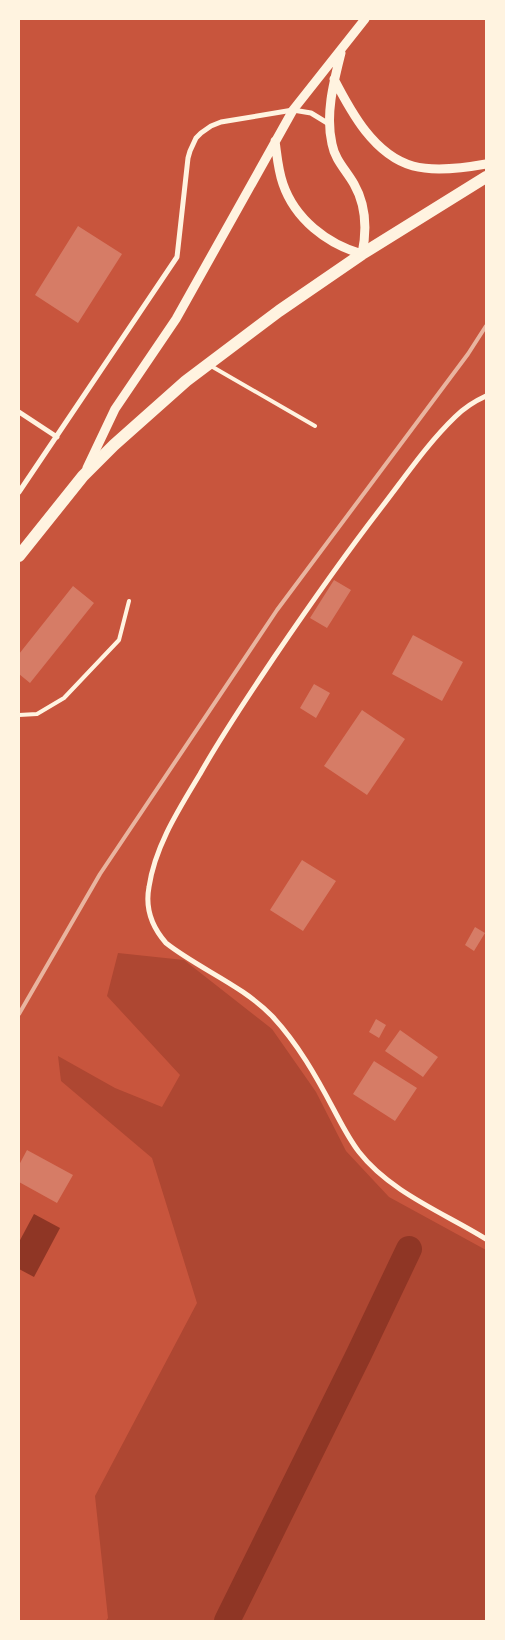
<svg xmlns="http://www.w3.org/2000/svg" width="505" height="1640" viewBox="0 0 505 1640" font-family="'Noto Sans',sans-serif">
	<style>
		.green { fill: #ae4732 }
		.water { fill: #8f3625 }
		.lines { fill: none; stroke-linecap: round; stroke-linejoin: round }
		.canal { stroke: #8f3625; stroke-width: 26 }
		.building { fill: #d67c66 }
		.service { stroke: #fff3e0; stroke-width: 4 }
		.minor { stroke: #fff3e0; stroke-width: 5 }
		.tertiary { stroke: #fff3e0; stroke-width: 9 }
		.primary { stroke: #fff3e0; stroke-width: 12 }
		.rail { stroke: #e9b49f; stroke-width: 4 }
	</style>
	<rect width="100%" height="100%" fill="#c8553d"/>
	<path class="green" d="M118,953L184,960L272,1029L316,1092L346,1151L389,1197L486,1250V1621H106L108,1618L95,1496L197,1303L152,1158L61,1081L58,1056L115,1088L162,1107L180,1075L107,996Z"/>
	<path class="water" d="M34,1214L60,1228L34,1277L19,1269V1242Z"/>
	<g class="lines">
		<path class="canal" d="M227,1621L359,1354L409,1249"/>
	</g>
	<path class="building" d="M78,226L122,254L78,323L35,295Z
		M334,580L351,590L327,628L310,618Z
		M73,586L94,603L30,683L19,674V654Z
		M413,635L463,662L442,701L392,674Z
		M314,684L330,693L316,718L300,708Z
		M362,710L405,739L367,795L324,766Z
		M302,860L336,881L303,931L270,910Z
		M475,927L485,933L474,951L465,945Z
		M376,1019L386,1025L379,1038L369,1032Z
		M400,1030L438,1057L423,1077L385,1051Z
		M374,1061L417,1088L395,1121L353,1094Z
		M27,1150L73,1175L57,1203L19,1182V1165Z"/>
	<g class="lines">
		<path class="service" d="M211,366L315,426
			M19,715L37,714L64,698L119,640L129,601"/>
		<path class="minor" d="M486,396C475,401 464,408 455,417C427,444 405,477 381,508C344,556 309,606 275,656C249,695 223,733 200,774C179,809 155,846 149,887C145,908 152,927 166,943C199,969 242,985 272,1016C298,1044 316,1076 334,1110C342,1125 349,1139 359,1152C390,1192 444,1213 486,1239
			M19,412L57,437
			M19,492L177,257L188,158L190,151L196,138L201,133L211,126L221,122L293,110L311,113L329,124"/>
		<path class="tertiary" d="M334,79C351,112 374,155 413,166C435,172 464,168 486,164
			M275,141C277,155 278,170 283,184C295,219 327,244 362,254C367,230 366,205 354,184C346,170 335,160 332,144C325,114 334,81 341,53
			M87,468L115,409L176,319L293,110L365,19"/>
		<path class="primary" d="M19,556L83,476L114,445L186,381L279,311L362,254L486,177"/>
		<path class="rail" d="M19,1014L100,874L277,610L468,354L486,326"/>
	</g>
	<rect width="505" height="1640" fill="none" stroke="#fff3e0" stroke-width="40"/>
</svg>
